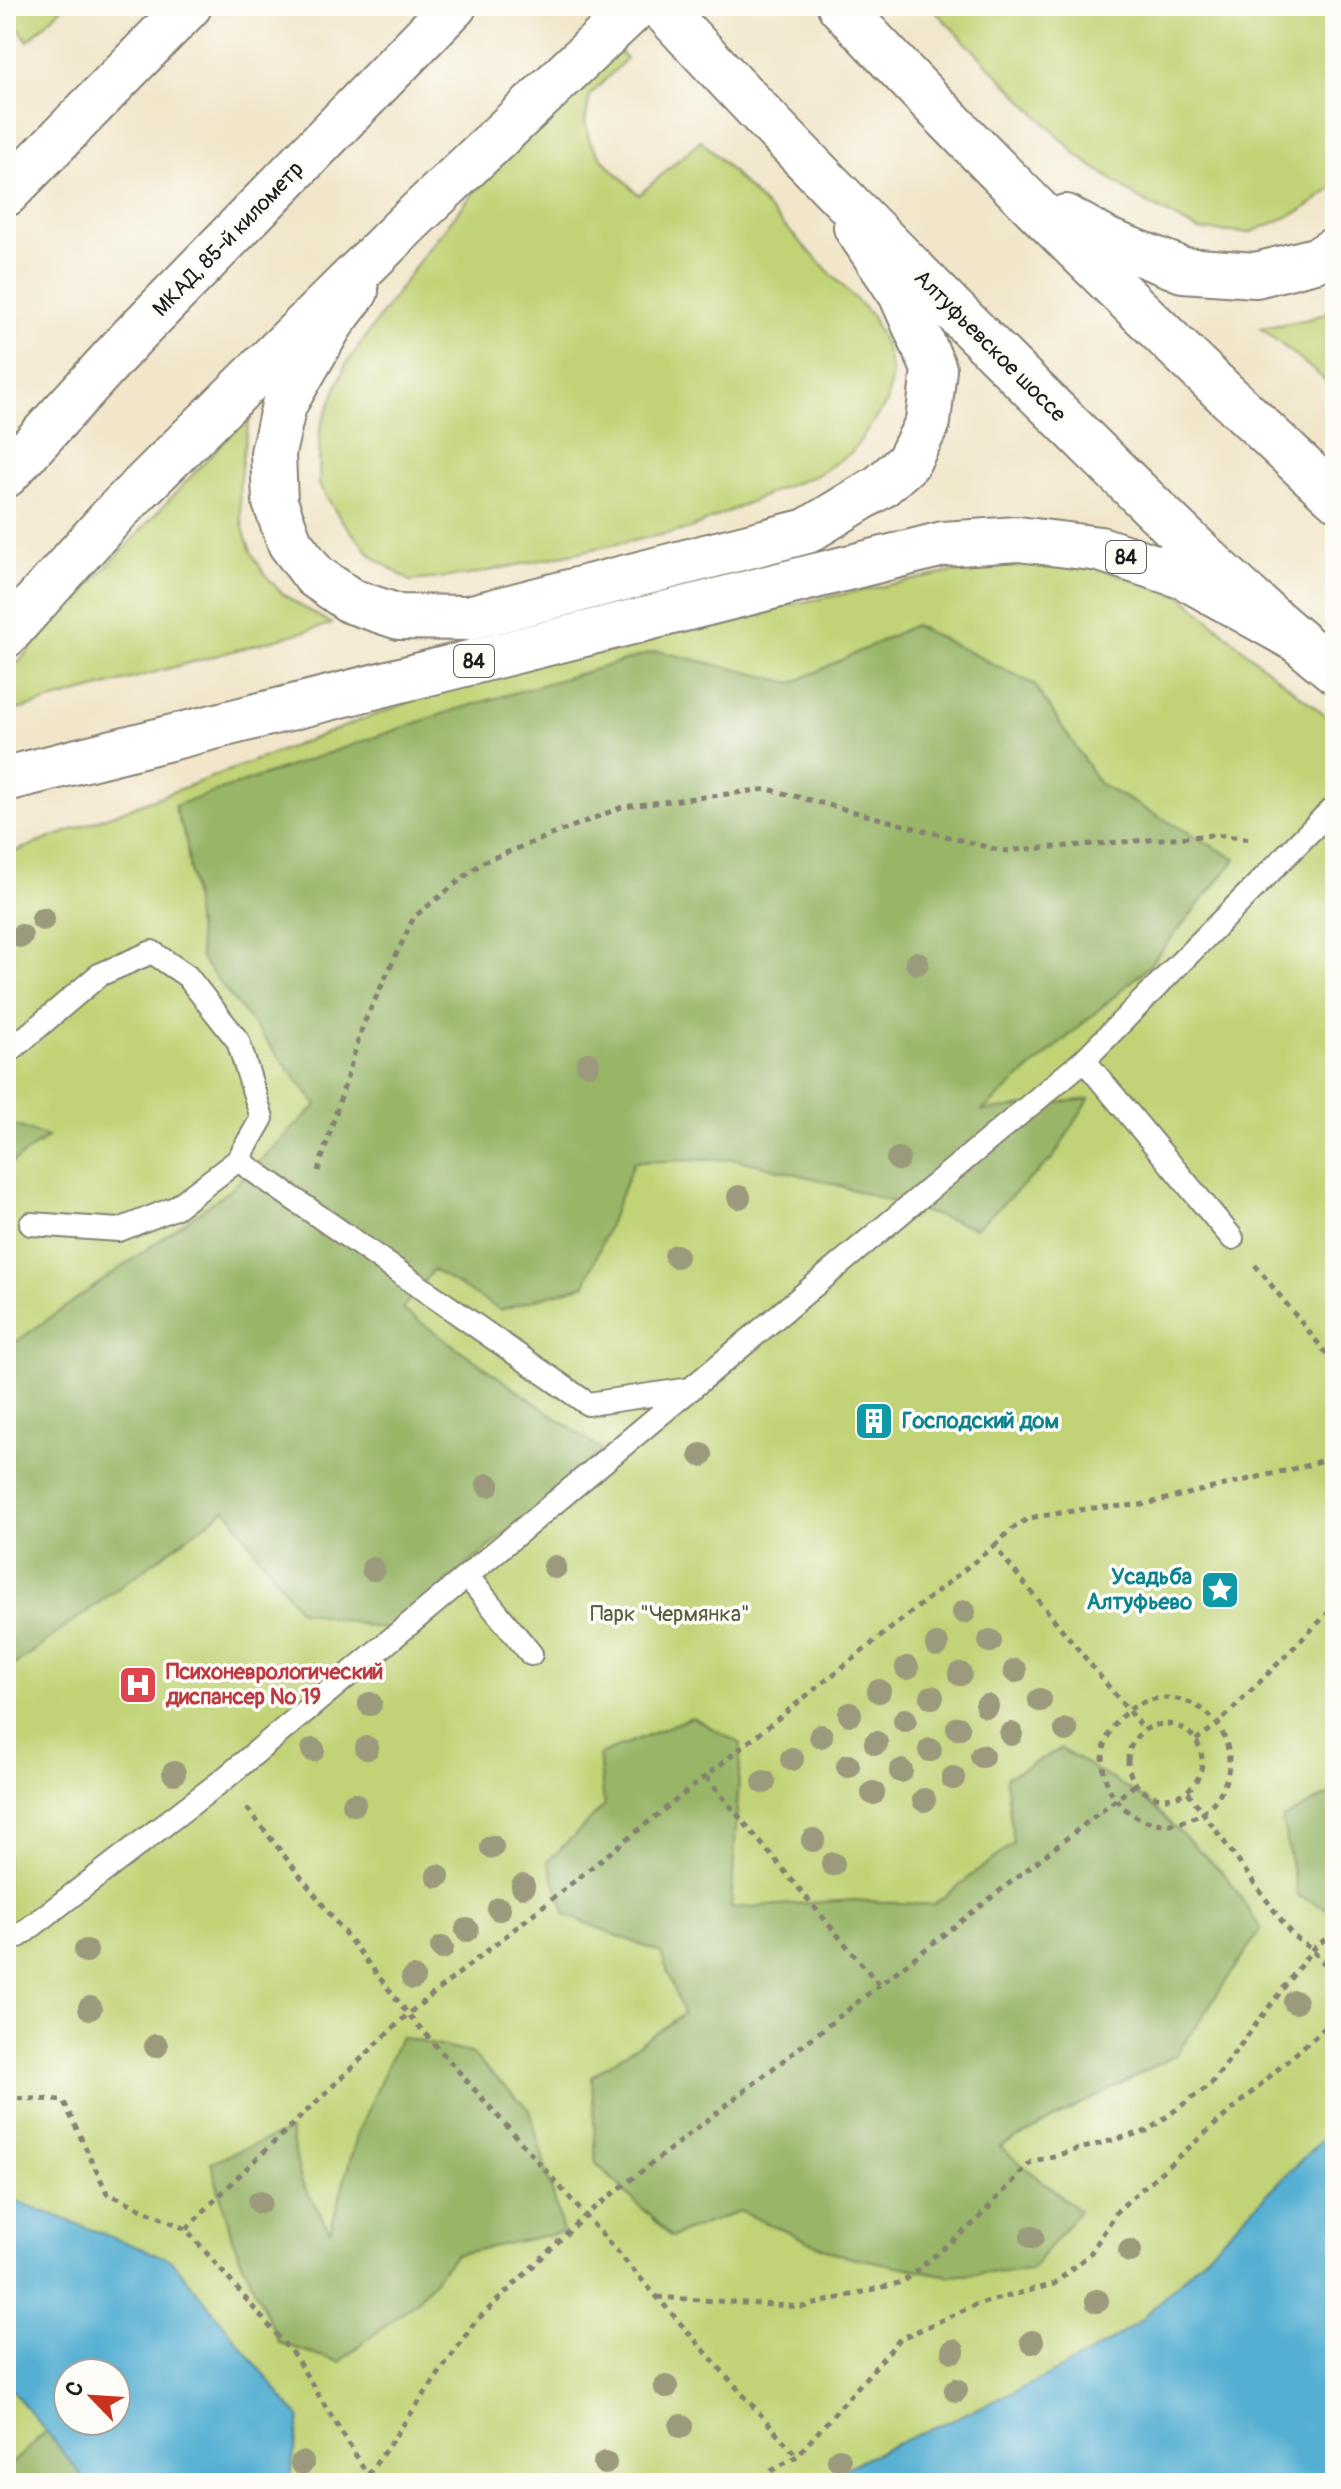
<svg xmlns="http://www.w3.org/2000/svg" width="1341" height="2489" viewBox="0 0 1341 2489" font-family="Pangolin,sans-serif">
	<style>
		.green { fill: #c1d376; stroke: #6e7849; stroke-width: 2; fill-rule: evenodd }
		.forest { fill: #98b567; stroke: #5a6842; stroke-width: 2 }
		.water { fill: #54afd2; stroke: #386677; stroke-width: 2; fill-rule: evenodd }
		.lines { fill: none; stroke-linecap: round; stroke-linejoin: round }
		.lane-casing { stroke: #868173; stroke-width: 26 }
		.secondary-casing { stroke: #868173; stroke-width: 48 }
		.primary-casing { stroke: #868173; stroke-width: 48 }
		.highway-casing { stroke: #868173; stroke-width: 48 }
		.path { stroke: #868173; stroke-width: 5; stroke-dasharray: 6 6; stroke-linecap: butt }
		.lane { stroke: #fff; stroke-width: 22 }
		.secondary { stroke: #fff; stroke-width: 44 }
		.primary { stroke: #fff; stroke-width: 44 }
		.highway { stroke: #fff; stroke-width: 44 }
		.tree { fill: #9c9a7c }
		.labels { text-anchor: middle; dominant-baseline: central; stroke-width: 7; stroke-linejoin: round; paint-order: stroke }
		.shield { fill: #fdfcf7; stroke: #605f5e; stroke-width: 2 }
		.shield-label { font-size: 20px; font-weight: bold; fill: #1c1c1c }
		.street-label { font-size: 22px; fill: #1c1c1c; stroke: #fdfcf7 }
		.culture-label { font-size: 22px; font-weight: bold; fill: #0d838f; stroke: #fdfcf7; text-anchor: start }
		.park-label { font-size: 22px; fill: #565c3c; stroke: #fdfcf7 }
		.health-label { font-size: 22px; font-weight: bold; fill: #be3a42; stroke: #fdfcf7; text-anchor: start }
	</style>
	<rect width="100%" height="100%" fill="#fdfcf7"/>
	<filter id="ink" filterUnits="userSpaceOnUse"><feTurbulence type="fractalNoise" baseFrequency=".0125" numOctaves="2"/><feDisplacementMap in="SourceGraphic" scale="16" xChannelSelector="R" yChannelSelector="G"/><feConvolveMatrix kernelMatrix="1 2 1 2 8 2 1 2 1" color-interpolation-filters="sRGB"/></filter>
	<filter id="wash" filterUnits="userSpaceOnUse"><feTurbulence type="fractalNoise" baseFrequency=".006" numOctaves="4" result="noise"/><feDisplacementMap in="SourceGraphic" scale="32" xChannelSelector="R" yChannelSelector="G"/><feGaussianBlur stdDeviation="1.8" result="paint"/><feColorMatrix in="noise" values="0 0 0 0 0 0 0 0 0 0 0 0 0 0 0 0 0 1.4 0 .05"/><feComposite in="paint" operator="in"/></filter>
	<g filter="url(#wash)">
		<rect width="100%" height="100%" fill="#f1e6ca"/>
		<path class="green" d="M6,6H64L28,41L6,12Z
			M930,6H1335V187L1301,211L1249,233L1198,230L1138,198L1078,156Z
			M616,48L626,59L590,95L585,122L590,142L605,162L639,195L701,140L872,316L886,348L892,373L887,402L852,452L817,475L779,489L689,529L469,575L410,581L373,557L341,520L319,485L320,429L345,366L425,253L474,192Z
			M1335,310V388L1261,328L1309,319Z
			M251,412C237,478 226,539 280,591C294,604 316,614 332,624L6,713V675Z
			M1064,557L1182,596L1263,666L1335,723V2483H6V855L459,683L719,619L978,567ZM68,2373H116V2421H68Z"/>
		<path class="forest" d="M914,625L1034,684L1100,784L1236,859L1147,968L982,1111L1089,1099L1053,1158L976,1228L821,1180L735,1159L634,1162L585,1285L500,1310L433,1270L402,1309L603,1451L390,1631L299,1610L226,1509L6,1671V1349L230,1190L317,1105L201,959L186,840L174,806L451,711L658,651L793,683Z
			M6,1122L48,1137L6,1167Z
			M692,1717L741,1744L731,1908L853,1900L933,1905L1013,1844L1006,1777L1061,1749L1145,1799L1227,1877L1261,1929L1177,2054L1000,2147L1079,2211L1031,2270L949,2276L837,2254L739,2211L671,2237L596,2163L592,2076L683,2014L661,1953L566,1915L548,1861L604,1806L599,1755Z
			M1335,1791V1912L1298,1896L1282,1819Z
			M400,2037L470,2053L530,2110L563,2232L454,2255L417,2301L339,2362L279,2343L233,2241L211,2162L290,2130L301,2181L330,2231L358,2132Z
			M57,2421L140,2483H6V2469Z"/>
		<path class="water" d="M1335,2126V2483H815C842,2470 870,2456 898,2443C981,2406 1067,2374 1142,2319Z
			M6,2197L172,2260L300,2419L289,2483H88L6,2383ZM68,2373H116V2421H68Z"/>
	</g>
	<g filter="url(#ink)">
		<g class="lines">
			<defs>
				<path id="lane" d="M6,1054L99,975L152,952L187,976L238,1041L262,1118L238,1160L175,1208L119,1230L31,1224
					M1084,1060L1232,1238
					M238,1160L588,1404L691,1389
					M467,1576L531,1654
					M19,1936L224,1779L1084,1060L1330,811L1335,816"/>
				<path id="secondary" d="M840,6C998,175 1165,339 1335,497
					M1066,217L1108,241L1183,270L1256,275L1319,259L1335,249
					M356,291L331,324L284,405L273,453L275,502L290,543L315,576L351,601L399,617L468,618L807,531L881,486L908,462L928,422L934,369L901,294L856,227"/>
				<path id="primary" d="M660,6C785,142 915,272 1046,402C1140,494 1232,589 1335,671
					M6,635L117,511L409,222L637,6
					M6,779L943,544L1018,539L1100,549L1185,577L1292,637"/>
				<path id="highway" d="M6,194L189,6
					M6,475L130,339L454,6"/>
			</defs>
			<use href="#lane" class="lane-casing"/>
			<use href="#secondary" class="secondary-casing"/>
			<use href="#primary" class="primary-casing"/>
			<use href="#highway" class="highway-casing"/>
			<path class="path" d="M318,1171L363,1025L414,917L483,862L622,807L768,789L1002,851L1214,835L1252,839
				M1255,1265L1335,1364
				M994,1546L1012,1529L1029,1518L1092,1508L1141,1505L1309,1465L1335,1455
				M1335,1607L1328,1613L1335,1623
				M1103 1761a63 63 0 1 1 126 0a63 63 0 1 1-126 0Z
				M1128 1761a37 37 0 1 1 74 0a37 37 0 1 1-74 0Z
				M1196,1740L1218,1724L1328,1613
				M706,1777L881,1987
				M1188,1792L1292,1935L1312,1950L1335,1975
				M247,1808L408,2014L797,2456
				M6,2098L63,2100L107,2193L186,2229L294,2355L368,2475L366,2483
				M186,2229L242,2173L408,2014L994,1546L1144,1730
				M657,2297L803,2307L903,2282L975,2222L1031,2162L1147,2131L1211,2084L1312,1950L1335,1931
				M368,2475L475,2322L586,2215L1136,1784
				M750,2483L797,2456L900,2339L975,2305L1054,2284L1090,2254L1118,2210L1335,2019"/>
			<use href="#lane" class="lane"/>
			<use href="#secondary" class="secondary"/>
			<use href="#primary" class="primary"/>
			<use href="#highway" class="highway"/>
		</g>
		<g class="tree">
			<circle cx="43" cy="919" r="12"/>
			<circle cx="21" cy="936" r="12"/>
			<circle cx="917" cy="963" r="12"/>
			<circle cx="588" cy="1064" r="12"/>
			<circle cx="898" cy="1159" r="12"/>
			<circle cx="739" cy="1197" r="12"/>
			<circle cx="676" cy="1256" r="12"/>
			<circle cx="701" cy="1455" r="12"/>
			<circle cx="488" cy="1485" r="12"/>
			<circle cx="555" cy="1567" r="12"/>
			<circle cx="373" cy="1569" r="12"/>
			<circle cx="964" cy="1612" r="12"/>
			<circle cx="990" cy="1641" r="12"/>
			<circle cx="937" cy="1645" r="12"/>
			<circle cx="907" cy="1668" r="12"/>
			<circle cx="1015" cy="1671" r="12"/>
			<circle cx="960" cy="1674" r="12"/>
			<circle cx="879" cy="1691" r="12"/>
			<circle cx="932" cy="1697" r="12"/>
			<circle cx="1040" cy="1700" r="12"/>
			<circle cx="370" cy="1704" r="12"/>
			<circle cx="987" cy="1706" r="12"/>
			<circle cx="850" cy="1714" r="12"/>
			<circle cx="905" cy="1720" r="12"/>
			<circle cx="958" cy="1728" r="12"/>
			<circle cx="1066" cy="1730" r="12"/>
			<circle cx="1011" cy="1734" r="12"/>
			<circle cx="821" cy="1736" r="12"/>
			<circle cx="876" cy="1743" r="12"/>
			<circle cx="367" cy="1748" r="12"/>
			<circle cx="313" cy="1750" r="12"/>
			<circle cx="930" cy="1750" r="12"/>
			<circle cx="982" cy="1756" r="12"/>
			<circle cx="792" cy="1759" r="12"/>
			<circle cx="848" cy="1766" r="12"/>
			<circle cx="901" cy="1771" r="12"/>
			<circle cx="174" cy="1773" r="12"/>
			<circle cx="953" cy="1778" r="12"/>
			<circle cx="764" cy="1782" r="12"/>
			<circle cx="873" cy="1793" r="12"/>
			<circle cx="924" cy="1800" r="12"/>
			<circle cx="354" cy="1804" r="12"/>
			<circle cx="813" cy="1840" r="12"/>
			<circle cx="492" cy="1847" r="12"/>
			<circle cx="833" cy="1864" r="12"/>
			<circle cx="438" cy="1876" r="12"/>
			<circle cx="523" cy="1886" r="12"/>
			<circle cx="499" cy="1909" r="12"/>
			<circle cx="467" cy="1930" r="12"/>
			<circle cx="442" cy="1948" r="12"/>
			<circle cx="86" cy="1951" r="12"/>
			<circle cx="413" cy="1978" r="12"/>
			<circle cx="1295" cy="2002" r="12"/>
			<circle cx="90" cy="2008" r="12"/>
			<circle cx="156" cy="2046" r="12"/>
			<circle cx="260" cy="2202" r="12"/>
			<circle cx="1032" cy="2237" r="12"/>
			<circle cx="1130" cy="2251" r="12"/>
			<circle cx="1097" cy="2301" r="12"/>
			<circle cx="1032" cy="2342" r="12"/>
			<circle cx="953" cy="2351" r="12"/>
			<circle cx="666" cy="2387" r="12"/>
			<circle cx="956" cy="2390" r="12"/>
			<circle cx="681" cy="2426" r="12"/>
			<circle cx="839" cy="2460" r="12"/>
			<circle cx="302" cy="2463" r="12"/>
			<circle cx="605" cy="2463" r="12"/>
		</g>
	</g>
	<defs>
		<symbol id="building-square" viewBox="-11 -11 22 22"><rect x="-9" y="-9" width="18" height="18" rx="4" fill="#0f9aa8" stroke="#fdfcf7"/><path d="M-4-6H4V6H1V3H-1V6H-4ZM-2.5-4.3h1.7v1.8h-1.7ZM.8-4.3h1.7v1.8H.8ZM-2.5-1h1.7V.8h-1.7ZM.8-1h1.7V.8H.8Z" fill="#fff"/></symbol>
		<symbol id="sight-square" viewBox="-11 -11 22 22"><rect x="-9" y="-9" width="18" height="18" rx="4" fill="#0f9aa8" stroke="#fdfcf7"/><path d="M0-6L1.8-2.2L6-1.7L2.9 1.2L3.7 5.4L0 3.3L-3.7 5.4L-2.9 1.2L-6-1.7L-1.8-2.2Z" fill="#fff"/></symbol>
		<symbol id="hospital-square" viewBox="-11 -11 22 22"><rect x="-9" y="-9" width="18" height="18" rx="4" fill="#e0444e" stroke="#fdfcf7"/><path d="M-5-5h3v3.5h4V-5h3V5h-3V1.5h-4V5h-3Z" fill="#fff"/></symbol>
	</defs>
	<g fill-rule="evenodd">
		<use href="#building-square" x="852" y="1399" width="44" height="44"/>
		<use href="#sight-square" x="1198" y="1568" width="44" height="44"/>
		<use href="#hospital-square" x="116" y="1663" width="44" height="44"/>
	</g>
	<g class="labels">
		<g class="shield">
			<rect x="1106" y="541" width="40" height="32" rx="6"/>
			<rect x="454" y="645" width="40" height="32" rx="6"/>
		</g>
		<g class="shield-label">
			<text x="1126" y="557">84</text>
			<text x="474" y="661">84</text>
		</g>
		<g class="street-label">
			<text transform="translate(228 239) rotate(-46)">МКАД, 85-й километр</text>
			<text transform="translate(990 346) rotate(45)">Алтуфьевское шоссе</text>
		</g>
		<g class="culture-label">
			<text x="902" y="1421">Господский дом</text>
			<text x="1192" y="1577" text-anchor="end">Усадьба<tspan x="1192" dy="25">Алтуфьево</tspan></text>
		</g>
		<g class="park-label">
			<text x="670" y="1614">Парк "Чермянка"</text>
		</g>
		<g class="health-label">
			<text x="166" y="1672">Психоневрологический<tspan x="166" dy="25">диспансер № 19</tspan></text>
		</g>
	</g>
	<rect width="1341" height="2489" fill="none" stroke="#fdfcf7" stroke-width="32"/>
	<g transform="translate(92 2397) rotate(295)"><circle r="38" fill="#fdfcf7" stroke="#a3a29f" stroke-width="2"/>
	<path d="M0-6L14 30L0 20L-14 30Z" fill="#c8321e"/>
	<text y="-12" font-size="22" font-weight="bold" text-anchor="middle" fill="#1c1c1c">С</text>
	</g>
</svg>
